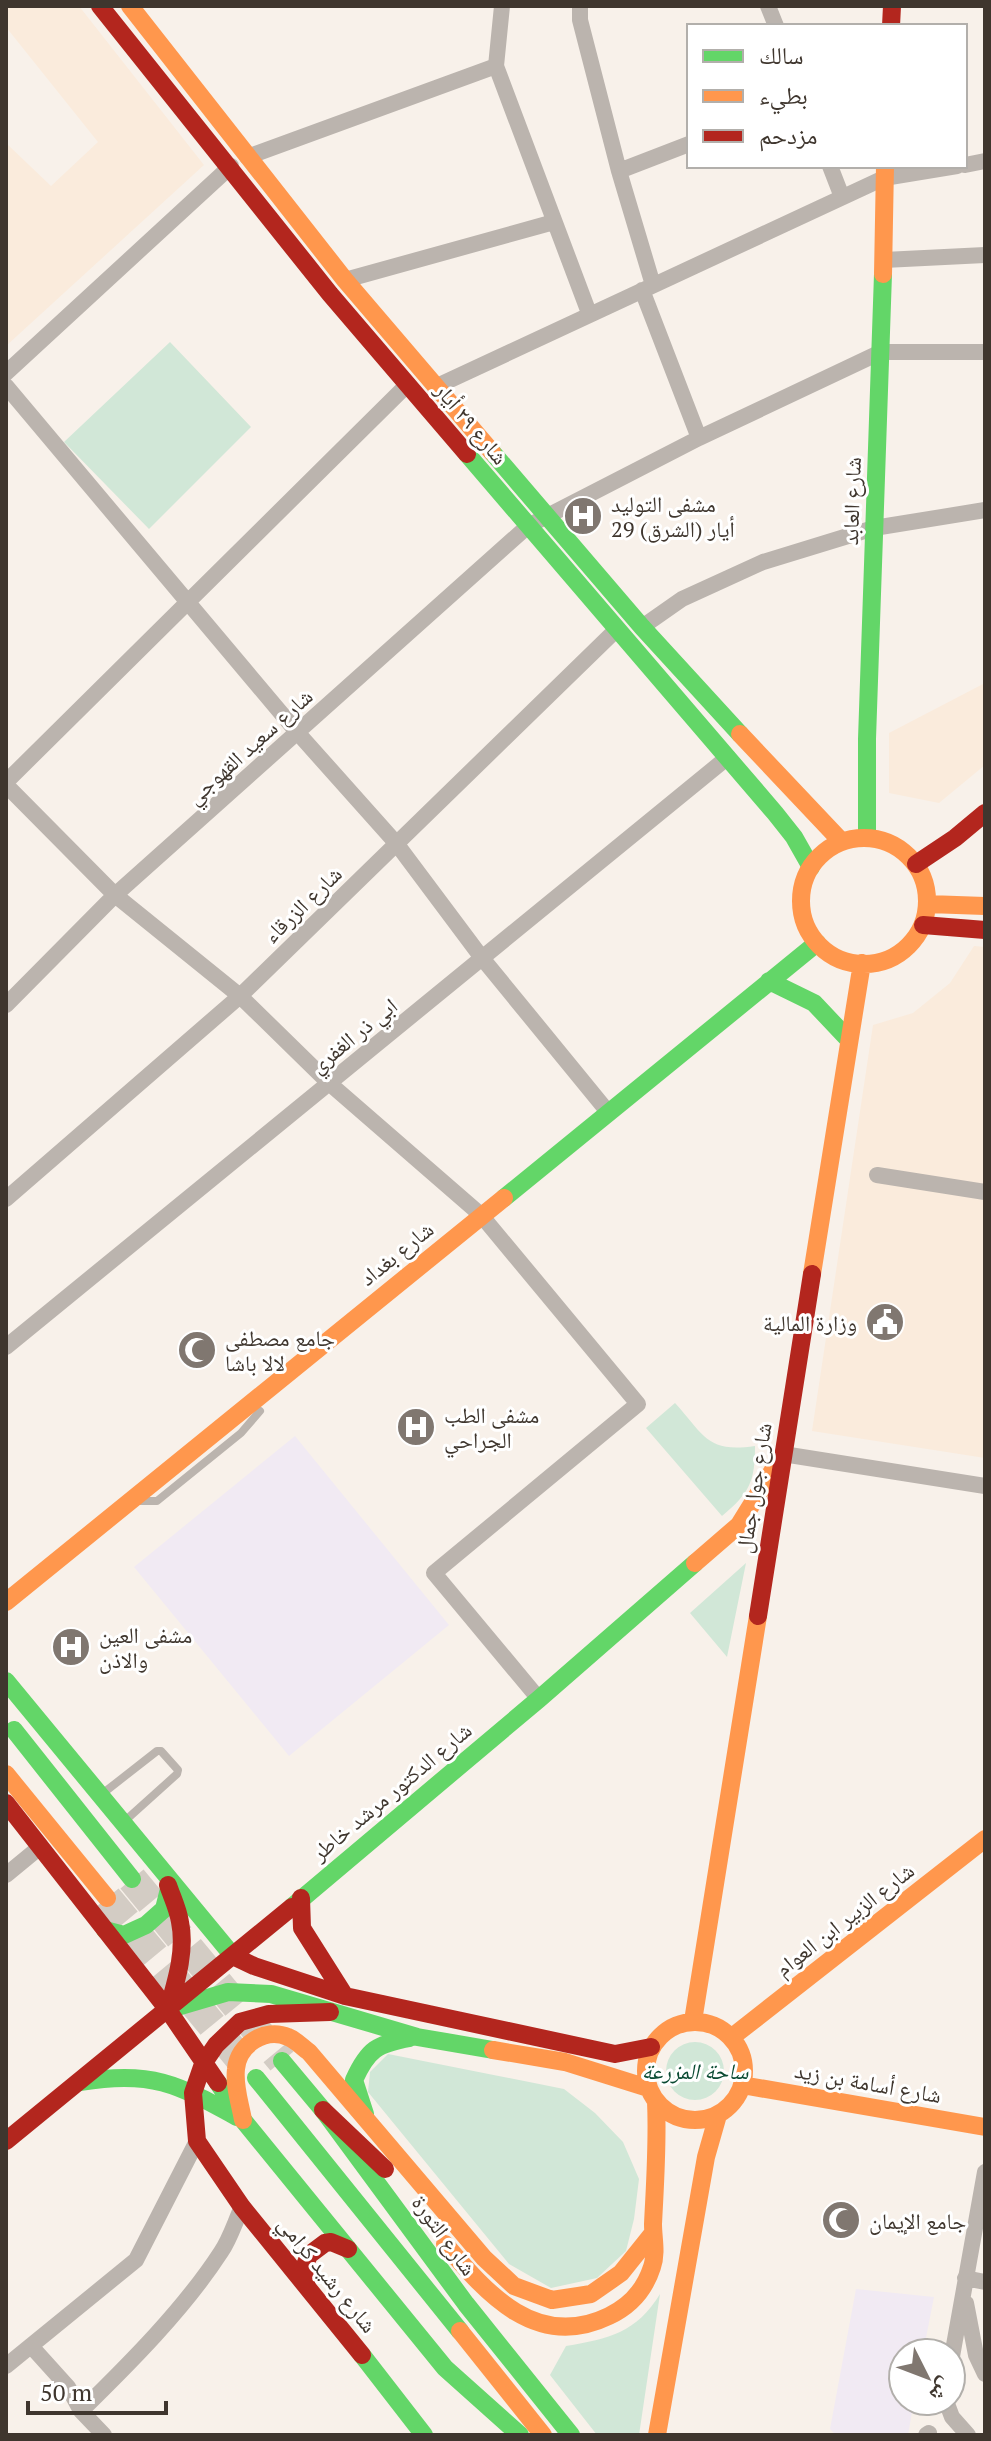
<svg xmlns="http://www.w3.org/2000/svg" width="991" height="2441" viewBox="0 0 991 2441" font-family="'PT Serif','Noto Naskh Arabic',serif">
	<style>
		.built { fill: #faebdc }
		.industrial { fill: #f1eaf3 }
		.green { fill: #d1e7d7 }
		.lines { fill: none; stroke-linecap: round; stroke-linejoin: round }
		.highway-tunnel { stroke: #d3ccc4; stroke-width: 30; stroke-dasharray: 30 15; stroke-linecap: butt }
		.lane { stroke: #bbb4ae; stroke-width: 8 }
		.street { stroke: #bbb4ae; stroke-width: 16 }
		.fast { stroke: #63d668; stroke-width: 18 }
		.slow { stroke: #ff974d; stroke-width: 18 }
		.jam { stroke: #b3261e; stroke-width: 18 }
		.labels { text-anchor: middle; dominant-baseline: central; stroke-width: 6; stroke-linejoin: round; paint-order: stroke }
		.street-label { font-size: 22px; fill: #3f362e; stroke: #fff }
		.poi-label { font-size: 22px; fill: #3f362e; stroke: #fff; text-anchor: start }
		.park-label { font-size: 22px; font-style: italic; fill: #0a4b33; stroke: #fff }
	</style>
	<rect width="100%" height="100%" fill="#f8f1ea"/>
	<path class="built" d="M6,6H79L204,165L6,346V143L51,186L98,142L6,27Z
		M985,683V765L939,803L889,793V733Z
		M974,946L985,947V1458L812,1431L873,1025L913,1013L950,983Z"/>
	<path class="industrial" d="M295,1436L449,1625L289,1756L134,1567Z
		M856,2289L934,2297L923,2353H903V2401H914L908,2435H836L830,2429Z"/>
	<path class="green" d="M170,342L251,427L149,529L64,442Z
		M675,1403C705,1436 707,1453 755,1446C755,1481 750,1493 722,1516L646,1428Z
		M746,1563L727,1657L690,1613Z
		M666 2071a29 29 0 1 1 58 0a29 29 0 1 1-58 0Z
		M388,2054L564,2089L595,2113L623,2142L639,2179L634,2219L626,2251L597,2278L551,2288L509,2264L368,2092L370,2072Z
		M660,2294L639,2435H597L550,2375L566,2346C609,2339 637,2332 660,2294Z"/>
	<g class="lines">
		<path class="highway-tunnel" d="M132,1879L282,2061
			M107,1898L240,2059"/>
		<path class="lane" d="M140,1501H157L241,1433L260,1411
			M102,1794L157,1751H161L178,1770L177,1774L127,1819"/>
		<path class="street" d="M502,6L496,66L589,313
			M580,6V20L619,171L653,285
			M768,6L776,26
			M247,157L496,66
			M965,165L985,161
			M830,166L842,197
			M619,171L689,144
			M884,260L985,255
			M345,280L554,222
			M642,290L699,438
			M6,373L231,166
			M6,386L297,732L396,843L482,958L608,1112
			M435,387L884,178L957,166
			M642,627L682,599L763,562L874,528L985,510
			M6,782L408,384
			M6,785L115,895L240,996L329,1083L481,1215L638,1404L434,1573L539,1699
			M6,1005L115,895L528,526L699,438L881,352H985
			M877,1175L985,1192
			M6,1199L240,996L617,629
			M6,1347L728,757
			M783,1454L985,1486
			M6,1875L40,1847
			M965,2278L985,2282
			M966,2303L976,2355L985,2374
			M31,2346L68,2387L81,2411L104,2435
			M951,2362L985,2172
			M6,2366L136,2260L197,2141
			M946,2401L952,2417L968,2435
			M81,2411C130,2363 184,2309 221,2252C230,2239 235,2222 242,2207
			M926,2435L929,2433"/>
		<path class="fast" d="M492,452L642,627L740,734
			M467,454L775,813L794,837L811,867
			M867,838V739L883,274
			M769,981L814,1003L849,1040
			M504,1198L817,943
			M6,1681L233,1956
			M14,1730L132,1879
			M292,1907L539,1699L695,1563
			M105,1930L124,1935L146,1925L164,1909L169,1889
			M170,2009L228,1992L271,1994L417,2037L493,2050
			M282,2061L323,2110L466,2304L571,2435
			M256,2078L460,2331
			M81,2082C151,2070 177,2084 237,2117
			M218,2083L243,2120L445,2368L520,2435
			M365,2114L354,2080C368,2049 377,2044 410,2038
			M362,2355L424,2435"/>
		<path class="slow" d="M130,6L345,280L492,452
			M883,274L885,166
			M740,734L842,842
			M801 901a63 63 0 1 1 126 0a63 63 0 1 1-126 0Z
			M928,904L985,906
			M812,1274L862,963
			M695,1563L739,1525L783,1454
			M6,1602L504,1198
			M6,1774L107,1898
			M693,2021L758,1616
			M646 2071a49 49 0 1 1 98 0a49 49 0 1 1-98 0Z
			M732,2037L985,1839
			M493,2050L565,2062L648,2088
			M742,2085L985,2127
			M243,2120C240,2103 234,2086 236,2069C238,2045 265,2027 288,2037C296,2040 302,2047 309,2052L484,2258L514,2286L552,2300L591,2294L621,2273L653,2233
			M445,2244C487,2294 537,2351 609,2316C630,2306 645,2289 652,2267C657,2253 653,2238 653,2224C655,2183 658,2142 656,2101
			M460,2331L543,2435
			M657,2435L706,2157L718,2115"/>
		<path class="jam" d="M100,6L330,294L467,454
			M891,26L892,6
			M916,864L955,838L985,813
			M923,925L985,930
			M758,1616L812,1274
			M6,1803L168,2010L218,2083
			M168,1885C172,1897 178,1909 180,1922C186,1951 176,1982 168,2010
			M301,1898L302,1928L345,1996
			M233,1956L254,1966L345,1996L615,2054L651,2047
			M330,2012L269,2014L240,2022L216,2045L203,2064L193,2093L197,2141L242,2207L362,2355
			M323,2110L385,2169
			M6,2141L292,1907
			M307,2285L304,2268L309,2255L325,2243L331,2242L348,2249"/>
	</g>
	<defs>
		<symbol id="hospital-disc" viewBox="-11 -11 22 22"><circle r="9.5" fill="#807770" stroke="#fff"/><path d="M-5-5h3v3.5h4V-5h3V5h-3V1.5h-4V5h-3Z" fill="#fff"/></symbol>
		<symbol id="civic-disc" viewBox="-11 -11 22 22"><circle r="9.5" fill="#807770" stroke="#fff"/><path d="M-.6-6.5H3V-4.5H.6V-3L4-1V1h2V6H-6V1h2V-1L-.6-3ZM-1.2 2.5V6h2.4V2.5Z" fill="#fff"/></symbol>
		<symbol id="mosque-disc" viewBox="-11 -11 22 22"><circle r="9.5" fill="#807770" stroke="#fff"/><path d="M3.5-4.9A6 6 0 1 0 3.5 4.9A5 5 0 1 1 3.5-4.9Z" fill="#fff"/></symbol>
	</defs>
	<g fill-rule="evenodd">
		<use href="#hospital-disc" x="561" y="494" width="44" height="44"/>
		<use href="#civic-disc" x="863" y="1300" width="44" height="44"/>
		<use href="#mosque-disc" x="175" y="1328" width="44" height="44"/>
		<use href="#hospital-disc" x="394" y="1405" width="44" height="44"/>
		<use href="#hospital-disc" x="49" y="1625" width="44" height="44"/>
		<use href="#mosque-disc" x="819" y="2198" width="44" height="44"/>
	</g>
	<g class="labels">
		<g class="street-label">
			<text transform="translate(472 423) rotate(50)">شارع ٢٩ أيار</text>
			<text transform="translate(851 501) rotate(-88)">شارع العابد</text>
			<text transform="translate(249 746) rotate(-42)">شارع سعيد القهوجي</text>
			<text transform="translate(302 904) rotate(-44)">شارع الزرقاء</text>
			<text transform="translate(353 1035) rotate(-39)">ابي ذر الغفري</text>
			<text transform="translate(396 1253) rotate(-39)">شارع بغداد</text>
			<text transform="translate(753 1488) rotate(-81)">شارع جول جمال</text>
			<text transform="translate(391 1791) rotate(-40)">شارع الدكتور مرشد خاطر</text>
			<text transform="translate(844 1919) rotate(-38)">شارع الزبير ابن العوام</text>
			<text transform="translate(868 2082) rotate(10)">شارع أسامة بن زيد</text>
			<text transform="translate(445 2235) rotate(54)">شارع الثورة</text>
			<text transform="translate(328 2274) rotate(51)">شارع رشيد كرامي</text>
		</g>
		<g class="poi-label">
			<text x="611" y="503">مشفى التوليد<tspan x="611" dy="25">29 أيار (الشرق)</tspan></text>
			<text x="857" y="1322" text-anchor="end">وزارة المالية</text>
			<text x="225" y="1337">جامع مصطفى<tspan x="225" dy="25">لالا باشا</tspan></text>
			<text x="444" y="1414">مشفى الطب<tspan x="444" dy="25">الجراحي</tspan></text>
			<text x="99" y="1634">مشفى العين<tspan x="99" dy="25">والاذن</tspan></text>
			<text x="869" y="2220">جامع الإيمان</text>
		</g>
		<g class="park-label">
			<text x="695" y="2070">ساحة المزرعة</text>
		</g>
	</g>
	<rect width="991" height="2441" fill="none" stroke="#3f362e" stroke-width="16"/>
	<rect x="687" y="24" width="280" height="144" fill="#ffffff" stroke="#b2afab" stroke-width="2"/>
	<rect x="703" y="50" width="40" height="12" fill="#63d668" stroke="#b2afab" stroke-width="2"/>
	<text x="759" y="64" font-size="24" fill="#3f362e">سالك</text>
	<rect x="703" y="90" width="40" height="12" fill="#ff974d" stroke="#b2afab" stroke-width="2"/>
	<text x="759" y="104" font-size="24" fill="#3f362e">بطيء</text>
	<rect x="703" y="130" width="40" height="12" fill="#b3261e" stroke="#b2afab" stroke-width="2"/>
	<text x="759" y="144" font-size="24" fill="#3f362e">مزدحم</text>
	<g transform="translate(927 2377) rotate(132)"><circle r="38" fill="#ffffff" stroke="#b2afab" stroke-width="2"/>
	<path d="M0-6L14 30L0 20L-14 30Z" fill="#807770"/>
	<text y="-12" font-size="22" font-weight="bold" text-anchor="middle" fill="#3f362e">ش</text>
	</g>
	<path d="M28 2401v12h138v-12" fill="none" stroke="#3f362e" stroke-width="4"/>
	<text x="40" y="2401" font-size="24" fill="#3f362e" stroke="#ffffff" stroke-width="6" paint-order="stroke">50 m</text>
</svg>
